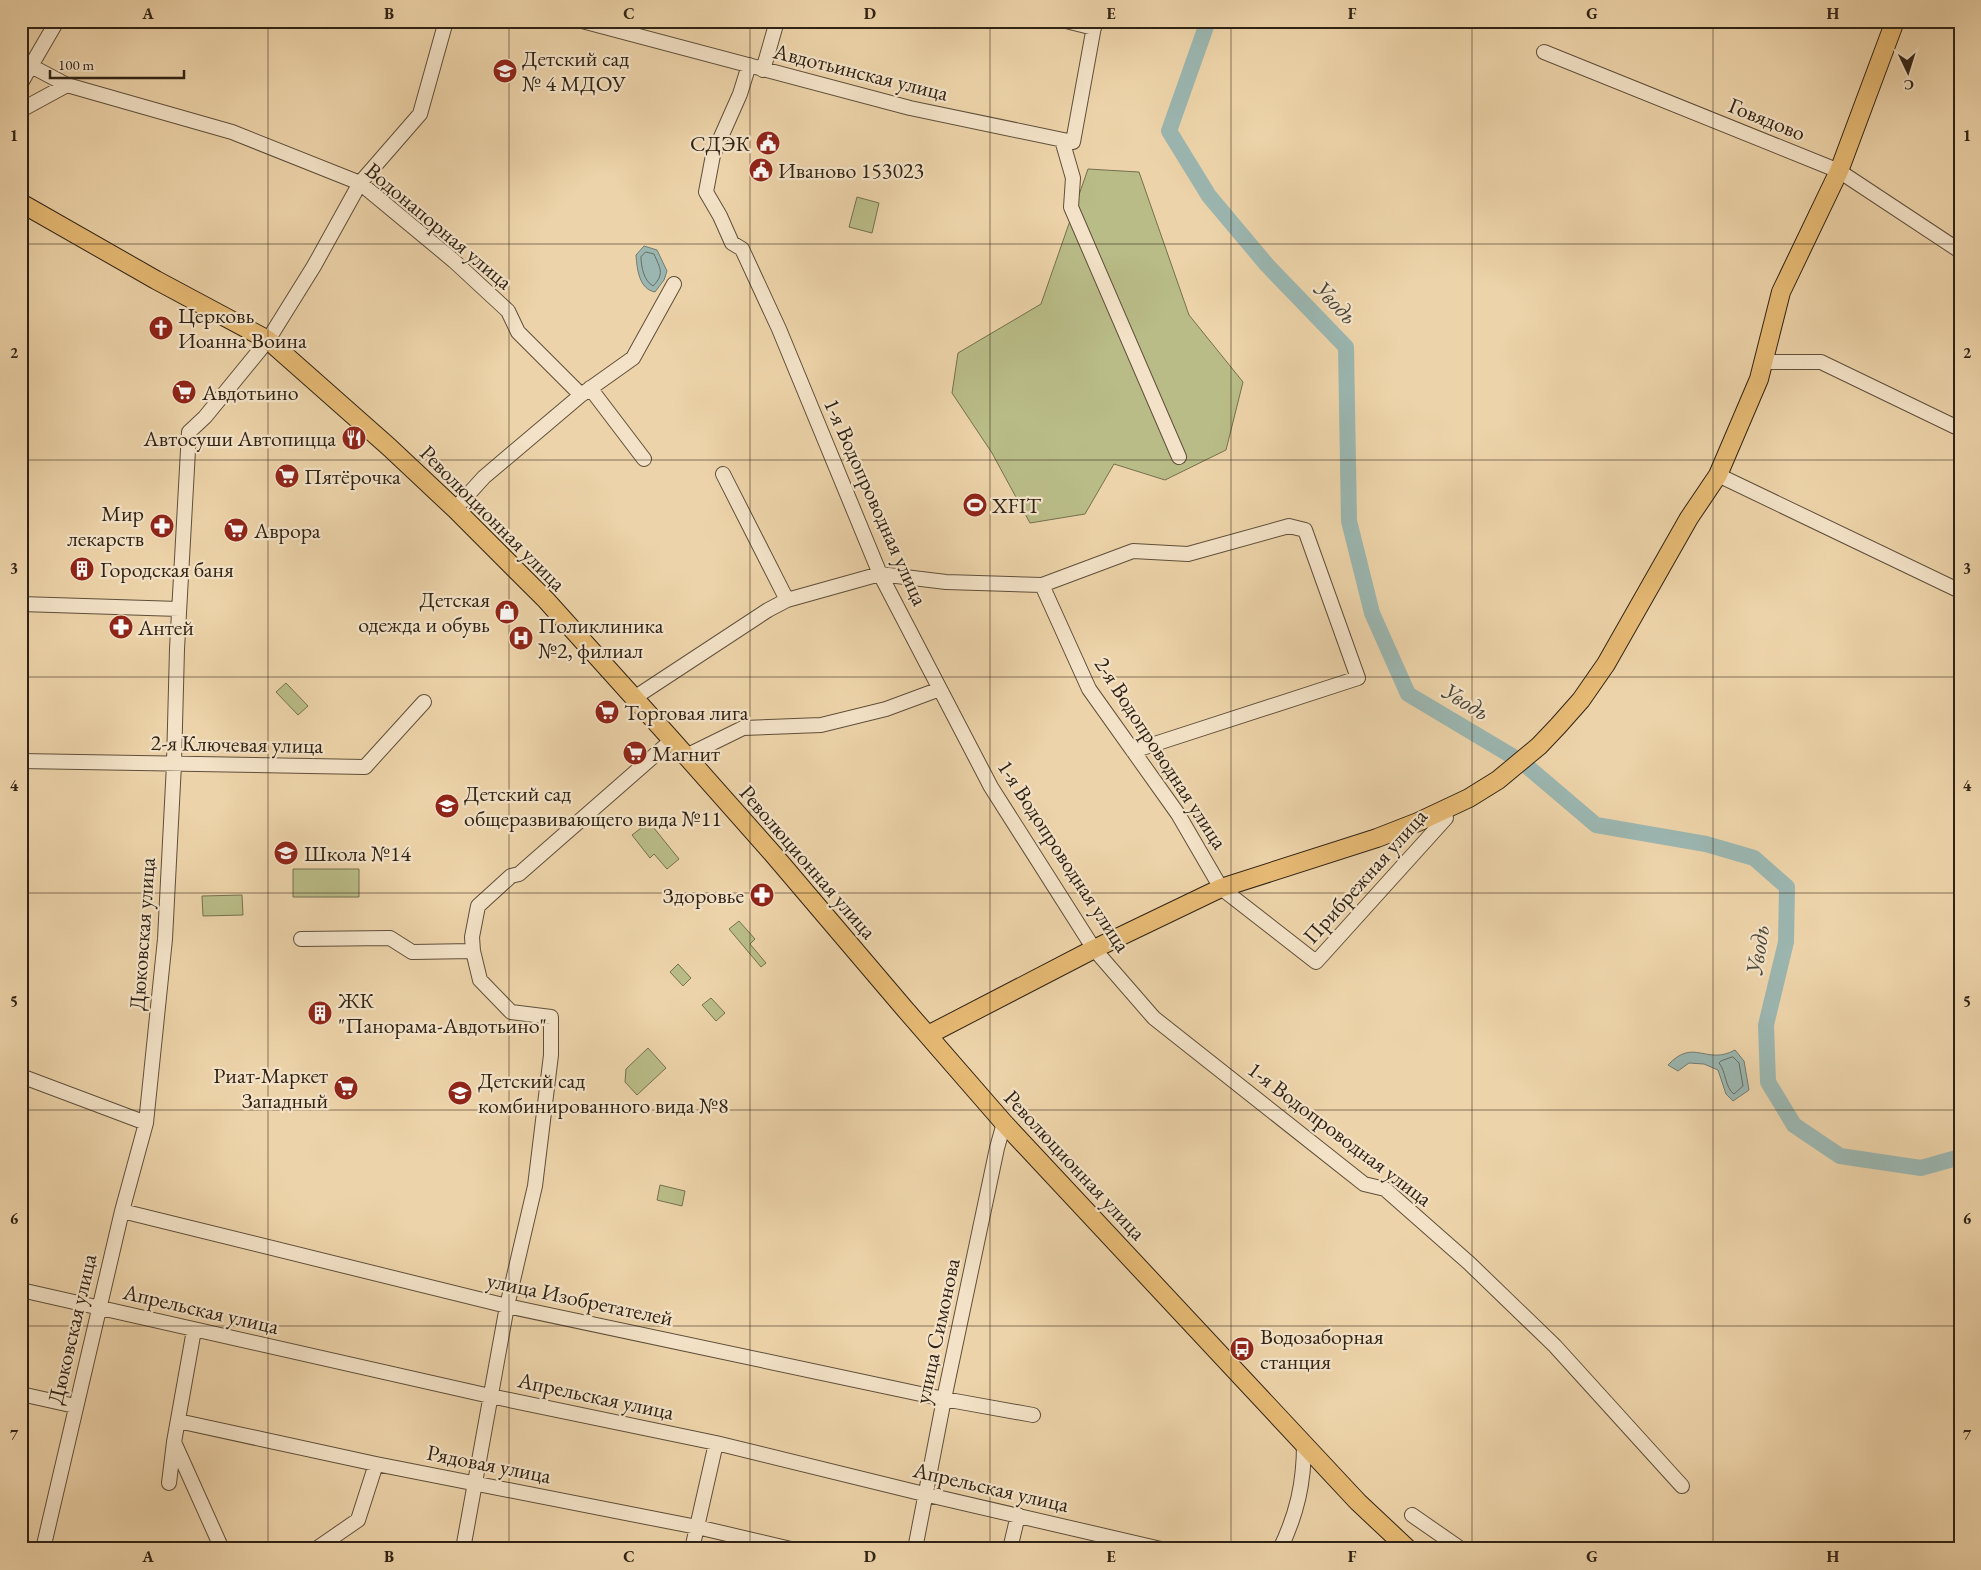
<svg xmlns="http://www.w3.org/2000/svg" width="1981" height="1570" viewBox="0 0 1981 1570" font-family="'EB Garamond',serif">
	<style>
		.green { fill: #b9bc87; stroke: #74704e }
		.water { fill: #9bb6b0; stroke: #707b72 }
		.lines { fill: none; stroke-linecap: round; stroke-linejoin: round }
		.shore { stroke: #666c62; stroke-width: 1 }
		.river { stroke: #9bb6b0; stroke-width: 16 }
		.minor-casing { stroke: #5f4f3a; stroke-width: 16 }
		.major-casing { stroke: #302315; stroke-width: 20 }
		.minor { stroke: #f3e2c7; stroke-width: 14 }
		.major { stroke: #e6ba74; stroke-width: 18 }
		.grid { fill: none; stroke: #302315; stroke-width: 1; stroke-opacity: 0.55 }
		.labels { text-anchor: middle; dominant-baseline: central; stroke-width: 4.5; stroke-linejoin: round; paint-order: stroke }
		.poi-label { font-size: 22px; fill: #302315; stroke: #f3e2c7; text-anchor: start }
		.street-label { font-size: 22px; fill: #302315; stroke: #f3e2c7 }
		.water-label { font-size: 24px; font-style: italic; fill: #4b483c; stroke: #f3e2c7 }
		.neatline { fill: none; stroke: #302315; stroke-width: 2 }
		.grid-label { font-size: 16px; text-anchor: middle; font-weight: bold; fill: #302315 }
	</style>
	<rect width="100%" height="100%" fill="#edd3a9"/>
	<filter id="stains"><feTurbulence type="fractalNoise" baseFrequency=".004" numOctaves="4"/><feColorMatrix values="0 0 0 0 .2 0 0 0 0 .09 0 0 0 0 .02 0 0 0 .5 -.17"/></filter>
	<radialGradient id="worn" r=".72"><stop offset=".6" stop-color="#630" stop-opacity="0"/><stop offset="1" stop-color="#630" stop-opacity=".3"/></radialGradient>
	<path class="green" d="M1088,169L1139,172L1189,315L1243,382L1226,450L1165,480L1114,464L1085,514L1030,523L992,453L952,393L958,353L1041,304Z
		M857,197L879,203L872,233L849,227Z
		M286,683L308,706L298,715L276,692Z
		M649,822L679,859L667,869L654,854L650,858L632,835Z
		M293,869H359V897H293Z
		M242,895L243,915L203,916L202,896Z
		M739,921L755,939L750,944L766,963L761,967L729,929Z
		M678,964L691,978L683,986L670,972Z
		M711,998L725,1013L716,1021L702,1005Z
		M648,1048L666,1068L637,1095L625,1082L626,1069Z
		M660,1185L685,1191L682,1206L657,1200Z"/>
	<path class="water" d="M644,246L657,250L667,271L664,280L655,292C639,289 637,269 636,255Z
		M1735,1050L1744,1061L1749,1090L1733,1101L1726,1094L1718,1070L1704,1064L1689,1063L1678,1071L1668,1065C1694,1037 1706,1066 1735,1050Z"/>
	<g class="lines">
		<path class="shore" d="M646,252L654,254C660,268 665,274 653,286C644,281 641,267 641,257Z
			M1733,1057L1739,1063L1743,1086L1734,1094C1725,1088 1726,1071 1719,1063L1721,1061Z"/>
		<path class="river" d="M1208,21L1169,131L1209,196L1267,265L1346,347L1349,521L1372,613L1408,694L1522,762L1596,825L1706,844L1754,858L1787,887L1786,942L1766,1025L1768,1082L1794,1125L1840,1156L1921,1168L1960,1157"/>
		<defs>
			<path id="minor" d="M582,21L910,108L1073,142L1095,21
				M1066,21L1094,28
				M1544,52L1839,171L1960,251
				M21,64L31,66L67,85L232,132L360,183L454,261L508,311L518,332L581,395
				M749,65L740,94L713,155L706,192L720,216L732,243L742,249L779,329L880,574L991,787L1094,949L1154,1018L1364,1184L1385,1189L1469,1263L1555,1346L1682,1486
				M763,70L777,21
				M21,83L57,21
				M21,110L67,85
				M1062,140L1073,178L1071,207L1179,457
				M1763,362H1821L1960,429
				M590,388L644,459
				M723,474L787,600
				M1718,475L1960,591
				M455,509L484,477L581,395L633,358L674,284
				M1042,585L1089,689L1178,814L1221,888L1316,962L1446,818
				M21,604L179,609
				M634,698L768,610L787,600L880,574L946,582L1042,585L1133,551L1188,554L1289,526L1305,530L1358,678L1133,751
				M686,756L743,728L821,725L886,709L940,689
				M21,761L365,767L424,702
				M301,939L390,938L412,952L473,951
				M21,1076L146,1123
				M122,1211L507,1306L944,1399L1033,1415
				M21,1290L490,1396L716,1443L924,1494L1161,1549
				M21,1394L75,1406
				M178,1421L376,1464L697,1527L791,1549
				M174,1442L222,1549
				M169,1483L174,1442L194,1330
				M1412,1515L1461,1549
				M43,1549L122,1211L146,1123L165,939L174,764L177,649L189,432L205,417L268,340L314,266L360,183L420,114L446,21
				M316,1549L358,1520L376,1464
				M463,1549L507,1306L535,1186L551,1055V1017L511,1012L480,980L473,951L472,937L478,906L511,876L519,874L672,740
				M692,1549L716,1443
				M915,1549L944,1399L997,1148L1004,1123
				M1010,1549L1018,1515
				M1280,1549C1297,1514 1304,1483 1304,1444"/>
			<path id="major" d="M21,203L156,280L268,340L389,447L455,509L546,600L672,740L773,854L904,1008L1004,1123L1358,1502L1408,1549
				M928,1035L1094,949L1221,888L1377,838L1418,822L1469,798L1498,780L1539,746L1558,726L1581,700L1606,664L1689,518L1718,475L1759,379L1781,292L1839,171L1895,21"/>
		</defs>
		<use href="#minor" class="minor-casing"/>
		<use href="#major" class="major-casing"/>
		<use href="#minor" class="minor"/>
		<use href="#major" class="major"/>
	</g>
	<path class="grid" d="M268,21V1549M509,21V1549M750,21V1549M990,21V1549M1231,21V1549M1472,21V1549M1713,21V1549M21,244H1960M21,460H1960M21,677H1960M21,893H1960M21,1110H1960M21,1326H1960"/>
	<defs>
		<symbol id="school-disc" viewBox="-11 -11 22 22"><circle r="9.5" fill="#8f2418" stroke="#f3e2c7"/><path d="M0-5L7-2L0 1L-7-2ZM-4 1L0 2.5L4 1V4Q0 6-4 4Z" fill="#fff"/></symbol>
		<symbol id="civic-disc" viewBox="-11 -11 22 22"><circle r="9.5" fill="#8f2418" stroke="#f3e2c7"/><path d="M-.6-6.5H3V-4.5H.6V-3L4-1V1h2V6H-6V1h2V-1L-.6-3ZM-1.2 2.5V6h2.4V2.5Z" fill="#fff"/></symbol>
		<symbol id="church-disc" viewBox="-11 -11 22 22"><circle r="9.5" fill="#8f2418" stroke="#f3e2c7"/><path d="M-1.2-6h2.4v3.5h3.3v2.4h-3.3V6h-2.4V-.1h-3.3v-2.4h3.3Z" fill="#fff"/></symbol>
		<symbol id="supermarket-disc" viewBox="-11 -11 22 22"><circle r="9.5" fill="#8f2418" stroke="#f3e2c7"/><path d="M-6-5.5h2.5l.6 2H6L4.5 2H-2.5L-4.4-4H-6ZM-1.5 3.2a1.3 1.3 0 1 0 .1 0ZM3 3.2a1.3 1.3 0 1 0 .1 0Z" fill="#fff"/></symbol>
		<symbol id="restaurant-disc" viewBox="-11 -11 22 22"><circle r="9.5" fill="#8f2418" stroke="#f3e2c7"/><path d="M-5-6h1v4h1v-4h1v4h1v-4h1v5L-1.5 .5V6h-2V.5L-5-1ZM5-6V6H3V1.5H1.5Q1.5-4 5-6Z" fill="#fff"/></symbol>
		<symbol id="stadium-disc" viewBox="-11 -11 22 22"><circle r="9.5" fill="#8f2418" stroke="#f3e2c7"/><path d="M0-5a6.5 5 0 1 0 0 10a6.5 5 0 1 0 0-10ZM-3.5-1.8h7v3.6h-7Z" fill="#fff"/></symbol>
		<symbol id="pharmacy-disc" viewBox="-11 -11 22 22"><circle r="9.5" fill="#8f2418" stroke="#f3e2c7"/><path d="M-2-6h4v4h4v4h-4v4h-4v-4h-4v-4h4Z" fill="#fff"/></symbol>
		<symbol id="building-disc" viewBox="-11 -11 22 22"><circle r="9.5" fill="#8f2418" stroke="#f3e2c7"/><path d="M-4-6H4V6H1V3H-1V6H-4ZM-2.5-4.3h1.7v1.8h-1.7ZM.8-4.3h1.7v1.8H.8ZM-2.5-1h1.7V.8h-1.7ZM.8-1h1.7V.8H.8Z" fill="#fff"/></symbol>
		<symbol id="shop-disc" viewBox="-11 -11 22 22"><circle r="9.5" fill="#8f2418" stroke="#f3e2c7"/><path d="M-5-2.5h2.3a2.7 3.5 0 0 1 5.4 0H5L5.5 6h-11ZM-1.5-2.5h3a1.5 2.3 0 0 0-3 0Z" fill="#fff"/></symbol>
		<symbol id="hospital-disc" viewBox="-11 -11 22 22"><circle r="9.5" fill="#8f2418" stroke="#f3e2c7"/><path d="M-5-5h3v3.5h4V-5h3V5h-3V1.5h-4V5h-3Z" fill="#fff"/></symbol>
		<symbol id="bus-disc" viewBox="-11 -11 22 22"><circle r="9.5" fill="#8f2418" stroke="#f3e2c7"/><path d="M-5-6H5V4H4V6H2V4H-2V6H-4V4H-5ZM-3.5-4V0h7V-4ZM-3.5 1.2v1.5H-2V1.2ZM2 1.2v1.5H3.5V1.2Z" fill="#fff"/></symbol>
	</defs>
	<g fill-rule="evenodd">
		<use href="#school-disc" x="491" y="57" width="28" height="28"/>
		<use href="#civic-disc" x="754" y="129" width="28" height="28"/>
		<use href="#civic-disc" x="747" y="156" width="28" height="28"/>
		<use href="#church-disc" x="147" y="314" width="28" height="28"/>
		<use href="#supermarket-disc" x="170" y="378" width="28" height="28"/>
		<use href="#restaurant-disc" x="340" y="424" width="28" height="28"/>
		<use href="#supermarket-disc" x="273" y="462" width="28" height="28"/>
		<use href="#stadium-disc" x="961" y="491" width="28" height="28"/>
		<use href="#pharmacy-disc" x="148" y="512" width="28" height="28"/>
		<use href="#supermarket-disc" x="222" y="516" width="28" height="28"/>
		<use href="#building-disc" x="68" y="555" width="28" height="28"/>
		<use href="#shop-disc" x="493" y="598" width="28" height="28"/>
		<use href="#pharmacy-disc" x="107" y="613" width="28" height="28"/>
		<use href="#hospital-disc" x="507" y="624" width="28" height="28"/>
		<use href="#supermarket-disc" x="593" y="698" width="28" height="28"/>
		<use href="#supermarket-disc" x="621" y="739" width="28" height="28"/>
		<use href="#school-disc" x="433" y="792" width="28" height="28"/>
		<use href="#school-disc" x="272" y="839" width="28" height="28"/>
		<use href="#pharmacy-disc" x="748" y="881" width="28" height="28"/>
		<use href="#building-disc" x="306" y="999" width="28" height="28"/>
		<use href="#supermarket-disc" x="332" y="1074" width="28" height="28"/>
		<use href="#school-disc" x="446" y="1079" width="28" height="28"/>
		<use href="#bus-disc" x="1228" y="1335" width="28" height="28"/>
	</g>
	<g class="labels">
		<g class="poi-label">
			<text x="522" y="58">Детский сад<tspan x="522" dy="25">№ 4 МДОУ</tspan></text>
			<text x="750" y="143" text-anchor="end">СДЭК</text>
			<text x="778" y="170">Иваново 153023</text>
			<text x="178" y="315">Церковь<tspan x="178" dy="25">Иоанна Воина</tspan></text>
			<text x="202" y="392">Авдотьино</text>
			<text x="336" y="438" text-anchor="end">Автосуши Автопицца</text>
			<text x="304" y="476">Пятёрочка</text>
			<text x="992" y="505">XFIT</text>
			<text x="144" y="513" text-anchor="end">Мир<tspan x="144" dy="25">лекарств</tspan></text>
			<text x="254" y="530">Аврора</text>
			<text x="100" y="569">Городская баня</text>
			<text x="490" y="599" text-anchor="end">Детская<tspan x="490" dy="25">одежда и обувь</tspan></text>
			<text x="538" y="625">Поликлиника<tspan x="538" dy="25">№2, филиал</tspan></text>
			<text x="138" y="627">Антей</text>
			<text x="624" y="712">Торговая лига</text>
			<text x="652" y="753">Магнит</text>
			<text x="464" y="793">Детский сад<tspan x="464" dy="25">общеразвивающего вида №11</tspan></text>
			<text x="304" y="853">Школа №14</text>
			<text x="744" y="895" text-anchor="end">Здоровье</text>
			<text x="338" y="1000">ЖК<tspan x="338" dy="25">"Панорама-Авдотьино"</tspan></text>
			<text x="328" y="1075" text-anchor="end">Риат-Маркет<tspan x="328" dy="25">Западный</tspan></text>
			<text x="478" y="1080">Детский сад<tspan x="478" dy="25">комбинированного вида №8</tspan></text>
			<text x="1260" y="1336">Водозаборная<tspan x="1260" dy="25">станция</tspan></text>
		</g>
		<g class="street-label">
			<text transform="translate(861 72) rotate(14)">Авдотьинская улица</text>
			<text transform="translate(1767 119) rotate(22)">Говядово</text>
			<text transform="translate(439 226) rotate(40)">Водонапорная улица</text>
			<text transform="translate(876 502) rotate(66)">1-я Водопроводная улица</text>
			<text transform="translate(493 518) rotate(45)">Революционная улица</text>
			<text transform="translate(237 744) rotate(1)">2-я Ключевая улица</text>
			<text transform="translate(1161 753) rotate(57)">2-я Водопроводная улица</text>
			<text transform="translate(1064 856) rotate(57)">1-я Водопроводная улица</text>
			<text transform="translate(808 862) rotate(49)">Революционная улица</text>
			<text transform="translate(1365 876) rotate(-48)">Прибрежная улица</text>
			<text transform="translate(142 934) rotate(-86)">Дюковская улица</text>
			<text transform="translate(1340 1134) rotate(37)">1-я Водопроводная улица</text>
			<text transform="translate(1075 1165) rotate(47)">Революционная улица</text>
			<text transform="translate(580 1299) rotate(12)">улица Изобретателей</text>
			<text transform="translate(201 1309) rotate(13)">Апрельская улица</text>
			<text transform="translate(72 1329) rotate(-77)">Дюковская улица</text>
			<text transform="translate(937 1331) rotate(-78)">улица Симонова</text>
			<text transform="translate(596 1396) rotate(12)">Апрельская улица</text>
			<text transform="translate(489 1464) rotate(11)">Рядовая улица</text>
			<text transform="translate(991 1487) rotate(13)">Апрельская улица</text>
		</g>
		<g class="water-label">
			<text transform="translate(1336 302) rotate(46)">Уводь</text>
			<text transform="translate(1466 701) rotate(31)">Уводь</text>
			<text transform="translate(1757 950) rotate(-81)">Уводь</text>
		</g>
	</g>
	<rect width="1981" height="1570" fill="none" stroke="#edd3a9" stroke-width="55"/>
	<g transform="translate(1908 72) rotate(176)" stroke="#f3e2c7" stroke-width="4" paint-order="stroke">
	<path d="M0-4L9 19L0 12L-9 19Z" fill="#302315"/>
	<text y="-8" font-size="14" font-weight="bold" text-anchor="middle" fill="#302315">С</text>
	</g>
	<path d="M50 70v8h134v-8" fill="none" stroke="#302315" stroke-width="2.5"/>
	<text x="58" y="70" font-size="15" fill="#302315" stroke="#f3e2c7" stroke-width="4" paint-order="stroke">100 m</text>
	<rect x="28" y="28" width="1926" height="1514" class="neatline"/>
	<g class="grid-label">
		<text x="148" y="19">A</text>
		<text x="389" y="19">B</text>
		<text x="629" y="19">C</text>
		<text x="870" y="19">D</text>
		<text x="1111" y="19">E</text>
		<text x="1352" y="19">F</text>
		<text x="1592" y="19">G</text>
		<text x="1833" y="19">H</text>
		<text x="14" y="141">1</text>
		<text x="1967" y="141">1</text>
		<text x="14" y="358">2</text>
		<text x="1967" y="358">2</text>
		<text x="14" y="574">3</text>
		<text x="1967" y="574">3</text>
		<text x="14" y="791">4</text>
		<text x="1967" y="791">4</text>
		<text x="14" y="1007">5</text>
		<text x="1967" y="1007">5</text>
		<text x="14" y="1224">6</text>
		<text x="1967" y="1224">6</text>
		<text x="14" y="1440">7</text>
		<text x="1967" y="1440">7</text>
		<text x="148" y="1562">A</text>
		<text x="389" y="1562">B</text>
		<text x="629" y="1562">C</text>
		<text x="870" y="1562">D</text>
		<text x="1111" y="1562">E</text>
		<text x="1352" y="1562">F</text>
		<text x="1592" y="1562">G</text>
		<text x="1833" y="1562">H</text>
	</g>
	<rect width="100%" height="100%" filter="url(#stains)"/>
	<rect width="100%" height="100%" fill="url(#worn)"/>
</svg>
